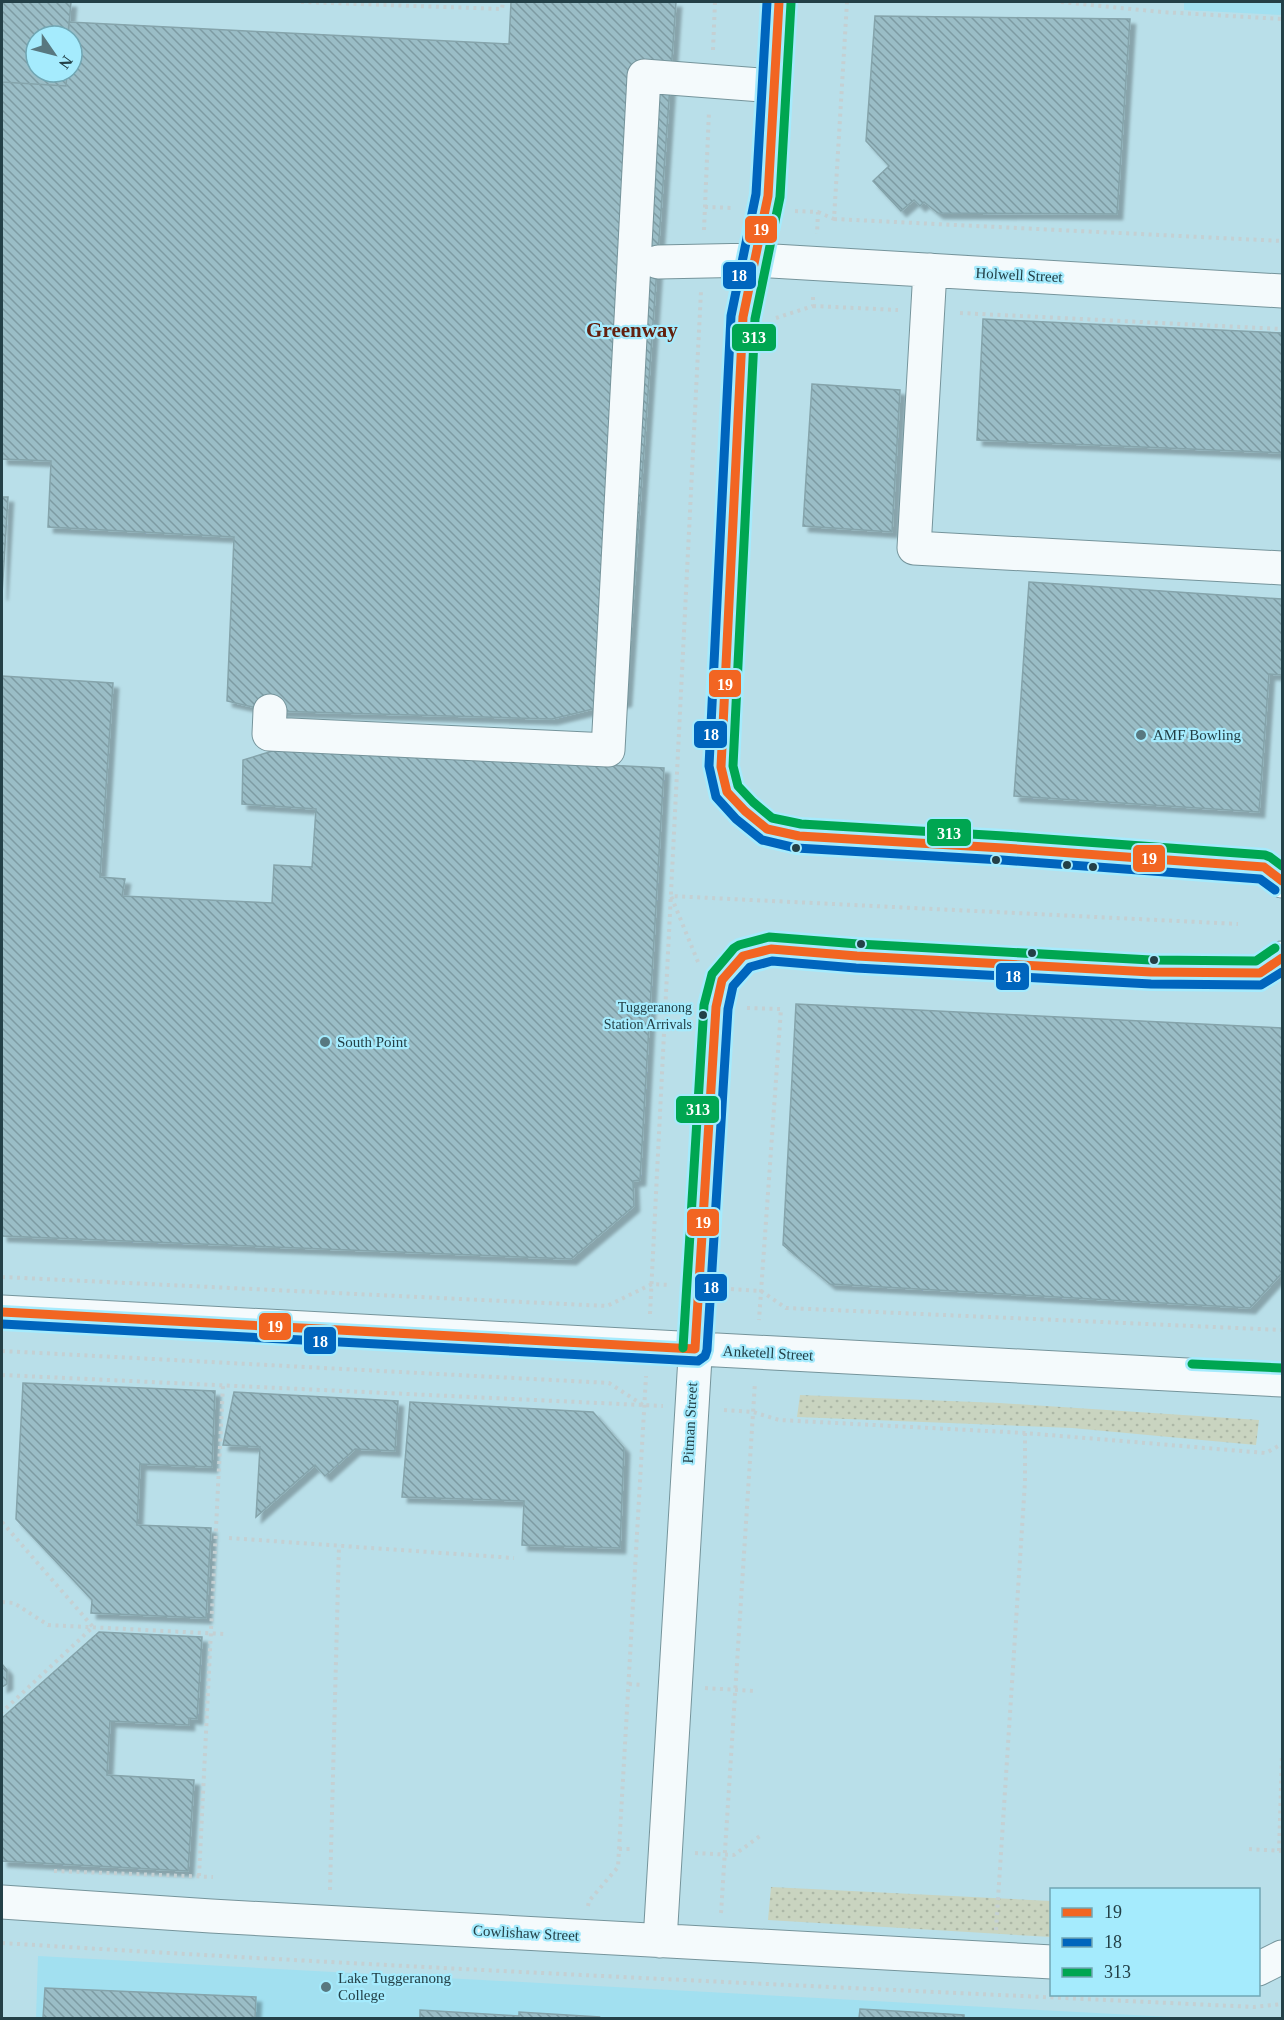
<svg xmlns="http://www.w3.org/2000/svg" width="1284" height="2020" viewBox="0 0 1284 2020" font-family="'Times New Roman',serif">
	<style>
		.built { fill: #a2e0f0 }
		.grass { fill: url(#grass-dots) }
		.building { fill: url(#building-back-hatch); stroke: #85a4ab; stroke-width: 1.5; filter: url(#shadow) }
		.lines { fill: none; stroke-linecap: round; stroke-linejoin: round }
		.minor-casing { stroke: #75949b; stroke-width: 35 }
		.path { stroke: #c4d0d3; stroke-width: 4; stroke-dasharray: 3 4.5; stroke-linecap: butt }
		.minor { stroke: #f4fafc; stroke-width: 33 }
		.bus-1-casing { stroke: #a5ebfd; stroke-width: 14 }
		.bus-2-casing { stroke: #a5ebfd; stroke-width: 14 }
		.bus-3-casing { stroke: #a5ebfd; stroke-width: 14 }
		.bus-1 { stroke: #f26522; stroke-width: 9 }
		.bus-2 { stroke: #0065bd; stroke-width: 9 }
		.bus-3 { stroke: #00a651; stroke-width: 9 }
		.poi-dot { fill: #587880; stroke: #a5ebfd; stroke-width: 2 }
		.bus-dot { fill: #234047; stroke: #a5ebfd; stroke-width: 2 }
		.labels { text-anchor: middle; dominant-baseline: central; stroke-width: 4.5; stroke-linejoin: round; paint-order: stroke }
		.bus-label { font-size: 14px; fill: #234047; stroke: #a5ebfd; text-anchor: end }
		.street-label { font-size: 15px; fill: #234047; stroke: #a5ebfd }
		.poi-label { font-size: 15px; fill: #234047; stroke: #a5ebfd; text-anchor: start }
		.district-label { font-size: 21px; font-weight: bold; fill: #63210f; stroke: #a5ebfd }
		.line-badge { stroke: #a5ebfd; stroke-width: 2 }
		.badge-label { font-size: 16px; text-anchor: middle; font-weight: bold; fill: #fff }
	</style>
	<defs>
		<pattern id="grass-dots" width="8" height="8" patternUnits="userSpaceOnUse" patternTransform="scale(1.5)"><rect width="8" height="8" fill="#c9d4c0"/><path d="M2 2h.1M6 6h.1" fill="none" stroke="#acb7a6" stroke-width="1.8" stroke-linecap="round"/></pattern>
		<pattern id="building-back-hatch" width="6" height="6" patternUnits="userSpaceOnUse" patternTransform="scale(1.5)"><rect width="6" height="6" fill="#9abdc6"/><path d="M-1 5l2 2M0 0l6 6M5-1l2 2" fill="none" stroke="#7d9ba3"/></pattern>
		<filter id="shadow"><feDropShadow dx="5.5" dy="5.5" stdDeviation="1.5" flood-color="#0004"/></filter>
	</defs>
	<rect width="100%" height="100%" fill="#b9dfe9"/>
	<path class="built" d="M1184,2H1282V15L1184,10Z
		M38,1956L1190,2018H36Z"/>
	<path class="grass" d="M800,1395L1000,1403L1259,1420L1256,1445L1072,1428L797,1417Z
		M771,1887L1051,1901V1937L768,1920Z"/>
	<path class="building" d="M2,2H71L68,36H36V72H67L66,86L2,82Z
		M511,2H676L626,701L552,719L270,711L227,701L234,537L48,527L51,461L2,459V82L66,86L67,72H72V36H68L69,22L509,44Z
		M875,16L1130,19L1117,214L938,213L924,202L920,206L914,200L901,211L873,181L889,166L866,141Z
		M983,319L1282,333V453L977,440Z
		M812,384L900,390L892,532L803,526Z
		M2,497H8L2,595Z
		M1029,582L1282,599V675L1269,674L1259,812L1014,796Z
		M2,676L113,683L100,877L125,879L122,896L272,903L274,865L312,867L316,809L242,804L243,760L282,748L664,768L640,1180L633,1181L634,1206L571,1259L2,1236Z
		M796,1004L1282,1028V1273L1250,1308L830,1284L783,1245Z
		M23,1383L215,1391L212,1467L140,1464L137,1525L211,1528L206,1618L91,1613L92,1600L16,1519Z
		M234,1392L398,1401L395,1451L355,1449L325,1476L315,1465L256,1517L260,1447L223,1445Z
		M410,1402L593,1412L624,1448L620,1548L522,1545L524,1501L402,1497Z
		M99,1632L202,1637L197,1719L189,1718V1725L110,1721L107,1775L194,1780L188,1871L2,1861V1718Z
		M2,1664L7,1670V1684L2,1687Z
		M45,1988L256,1997L255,2018H43Z
		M860,2009L964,2015V2018H859Z
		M420,2010L519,2016V2012L599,2017L598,2018H420Z"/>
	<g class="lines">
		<defs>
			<path id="minor" d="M779,2L768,196L743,317L721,767L727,792L745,811L767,829L799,836L1003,848L1264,867L1282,881
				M658,262L756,260L1282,291
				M930,270L914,548L1282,568
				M270,711L269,734L608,750L644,76L774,86
				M2,1312L1282,1380
				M2,1902L211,1916L1052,1962
				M660,1941L716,1007L722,980L743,956L771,949L857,956L1151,972L1260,973L1282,958
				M1258,1969L1282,1957"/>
		</defs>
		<use href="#minor" class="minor-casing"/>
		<path class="path" d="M301,2L502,9L503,2
			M1061,2L1162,12L1282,19
			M713,50L715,2
			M705,207L734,208
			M795,211L818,212L817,234
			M818,212L834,219L847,2
			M834,219L1282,241
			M704,230L709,111
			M813,306L898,310
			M960,313L1282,329
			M776,318L813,306V295
			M698,962L671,896L1238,924
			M747,1008L781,1009L759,1320
			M2,1277L607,1306L652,1284L670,1285
			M731,1289L761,1291L786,1308L1282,1330
			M650,1314L701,291
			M2,1351L609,1383L643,1405
			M2,1375L663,1406
			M724,1410L753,1412L779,1420L1025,1433L1266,1453L1282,1444
			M2,1522L93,1627L2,1712
			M229,1538L514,1558
			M2,1602L14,1603L48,1625L224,1634
			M629,1684L643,1685
			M705,1688L755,1691
			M619,1849H634
			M1249,1849L1282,1851
			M1279,1851L1282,1755
			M695,1853L734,1855L760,1836
			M54,1871L213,1877
			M199,1876L223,1385
			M330,1890L339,1545
			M588,1906L589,1901L618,1867L646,1376
			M721,1913L755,1382
			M996,1930L1025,1482V1433
			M2,1943C419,1969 836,1987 1254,2007L1282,2004"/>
		<use href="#minor" class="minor"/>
		<defs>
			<path id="bus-1" d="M779,2L768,196L743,317L721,767L727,792L745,811L767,829L799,836L1003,848L1264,867L1282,881
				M2,1312L695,1349L716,1007L722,980L743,956L771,949L857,956L1151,972L1260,973L1282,958"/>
			<path id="bus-2" d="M767,2L756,194L731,316L709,766L716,797L736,819L762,840L796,848L1002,860L1260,879L1275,890
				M2,1324L698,1361L705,1356L707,1350L728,1009L733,986L750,967L772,961L856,968L1151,984L1261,985L1282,972"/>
			<path id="bus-3" d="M791,3L780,197L755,319L733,766L738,786L753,802L772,818L801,824L1004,836L1265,855L1270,857L1282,866
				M683,1348L704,1005L712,974L734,948L739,945L769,937L858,944L1151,960L1256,961L1275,948
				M1192,1364L1282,1368"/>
		</defs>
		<use href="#bus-1" class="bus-1-casing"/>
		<use href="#bus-2" class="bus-2-casing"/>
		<use href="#bus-3" class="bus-3-casing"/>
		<use href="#bus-1" class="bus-1"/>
		<use href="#bus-2" class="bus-2"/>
		<use href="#bus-3" class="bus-3"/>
	</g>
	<g class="poi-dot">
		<circle cx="1141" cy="735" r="6"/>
		<circle cx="325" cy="1042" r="6"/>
		<circle cx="326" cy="1987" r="6"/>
	</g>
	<g class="bus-dot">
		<circle cx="796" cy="848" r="5"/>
		<circle cx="996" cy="860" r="5"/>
		<circle cx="1067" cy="865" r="5"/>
		<circle cx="1093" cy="867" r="5"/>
		<circle cx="861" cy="944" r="5"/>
		<circle cx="1032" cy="953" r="5"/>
		<circle cx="1154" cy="960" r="5"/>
		<circle cx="703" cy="1015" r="5"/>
	</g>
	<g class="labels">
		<g class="bus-label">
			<text x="692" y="1007">Tuggeranong<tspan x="692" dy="17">Station Arrivals</tspan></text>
		</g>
		<g class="street-label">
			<text transform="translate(1019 275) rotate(3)">Holwell Street</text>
			<text transform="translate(768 1353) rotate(3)">Anketell Street</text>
			<text transform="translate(690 1423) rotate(-87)">Pitman Street</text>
			<text transform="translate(526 1933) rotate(3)">Cowlishaw Street</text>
		</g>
		<g class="poi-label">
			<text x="1153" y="735">AMF Bowling</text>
			<text x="337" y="1042">South Point</text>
			<text x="338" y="1978">Lake Tuggeranong<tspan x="338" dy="17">College</tspan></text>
		</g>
		<g class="district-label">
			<text x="632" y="330">Greenway</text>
		</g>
	</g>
	<g class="line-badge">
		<rect x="744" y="215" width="34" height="29" rx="6" fill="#f26522"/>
		<rect x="722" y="261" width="35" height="29" rx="6" fill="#0065bd"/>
		<rect x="731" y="323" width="46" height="29" rx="6" fill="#00a651"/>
		<rect x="708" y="669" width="34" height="29" rx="6" fill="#f26522"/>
		<rect x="693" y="720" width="35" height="29" rx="6" fill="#0065bd"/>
		<rect x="926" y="818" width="46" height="29" rx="6" fill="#00a651"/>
		<rect x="1132" y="844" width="34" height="29" rx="6" fill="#f26522"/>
		<rect x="995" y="962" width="35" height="29" rx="6" fill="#0065bd"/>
		<rect x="675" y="1095" width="45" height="29" rx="6" fill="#00a651"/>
		<rect x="686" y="1208" width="34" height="29" rx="6" fill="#f26522"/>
		<rect x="694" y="1273" width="34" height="29" rx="6" fill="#0065bd"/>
		<rect x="258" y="1312" width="34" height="29" rx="6" fill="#f26522"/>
		<rect x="303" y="1326" width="34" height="29" rx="6" fill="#0065bd"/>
	</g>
	<g class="badge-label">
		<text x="761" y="235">19</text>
		<text x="739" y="281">18</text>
		<text x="754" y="343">313</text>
		<text x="725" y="690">19</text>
		<text x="711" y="740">18</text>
		<text x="949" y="839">313</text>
		<text x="1149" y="864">19</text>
		<text x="1013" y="982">18</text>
		<text x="698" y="1115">313</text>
		<text x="703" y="1228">19</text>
		<text x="711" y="1293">18</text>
		<text x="275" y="1332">19</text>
		<text x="320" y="1347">18</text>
	</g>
	<rect width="1284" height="2020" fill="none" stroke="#234047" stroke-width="6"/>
	<rect x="1050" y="1888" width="210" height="108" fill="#a5ebfd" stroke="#71a7b4" stroke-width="1.5"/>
	<rect x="1062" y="1908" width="30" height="9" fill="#f26522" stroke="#71a7b4" stroke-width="1.5"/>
	<text x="1104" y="1918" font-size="18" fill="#234047">19</text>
	<rect x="1062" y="1938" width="30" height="9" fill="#0065bd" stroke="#71a7b4" stroke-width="1.5"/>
	<text x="1104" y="1948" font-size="18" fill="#234047">18</text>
	<rect x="1062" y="1968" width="30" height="9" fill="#00a651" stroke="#71a7b4" stroke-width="1.5"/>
	<text x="1104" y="1978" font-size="18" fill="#234047">313</text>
	<g transform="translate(54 54) rotate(125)"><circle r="28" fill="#a5ebfd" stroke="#71a7b4" stroke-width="1.5"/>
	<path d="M0-4.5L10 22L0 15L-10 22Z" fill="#587880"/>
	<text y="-9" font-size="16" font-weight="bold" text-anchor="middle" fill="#234047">N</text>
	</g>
</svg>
